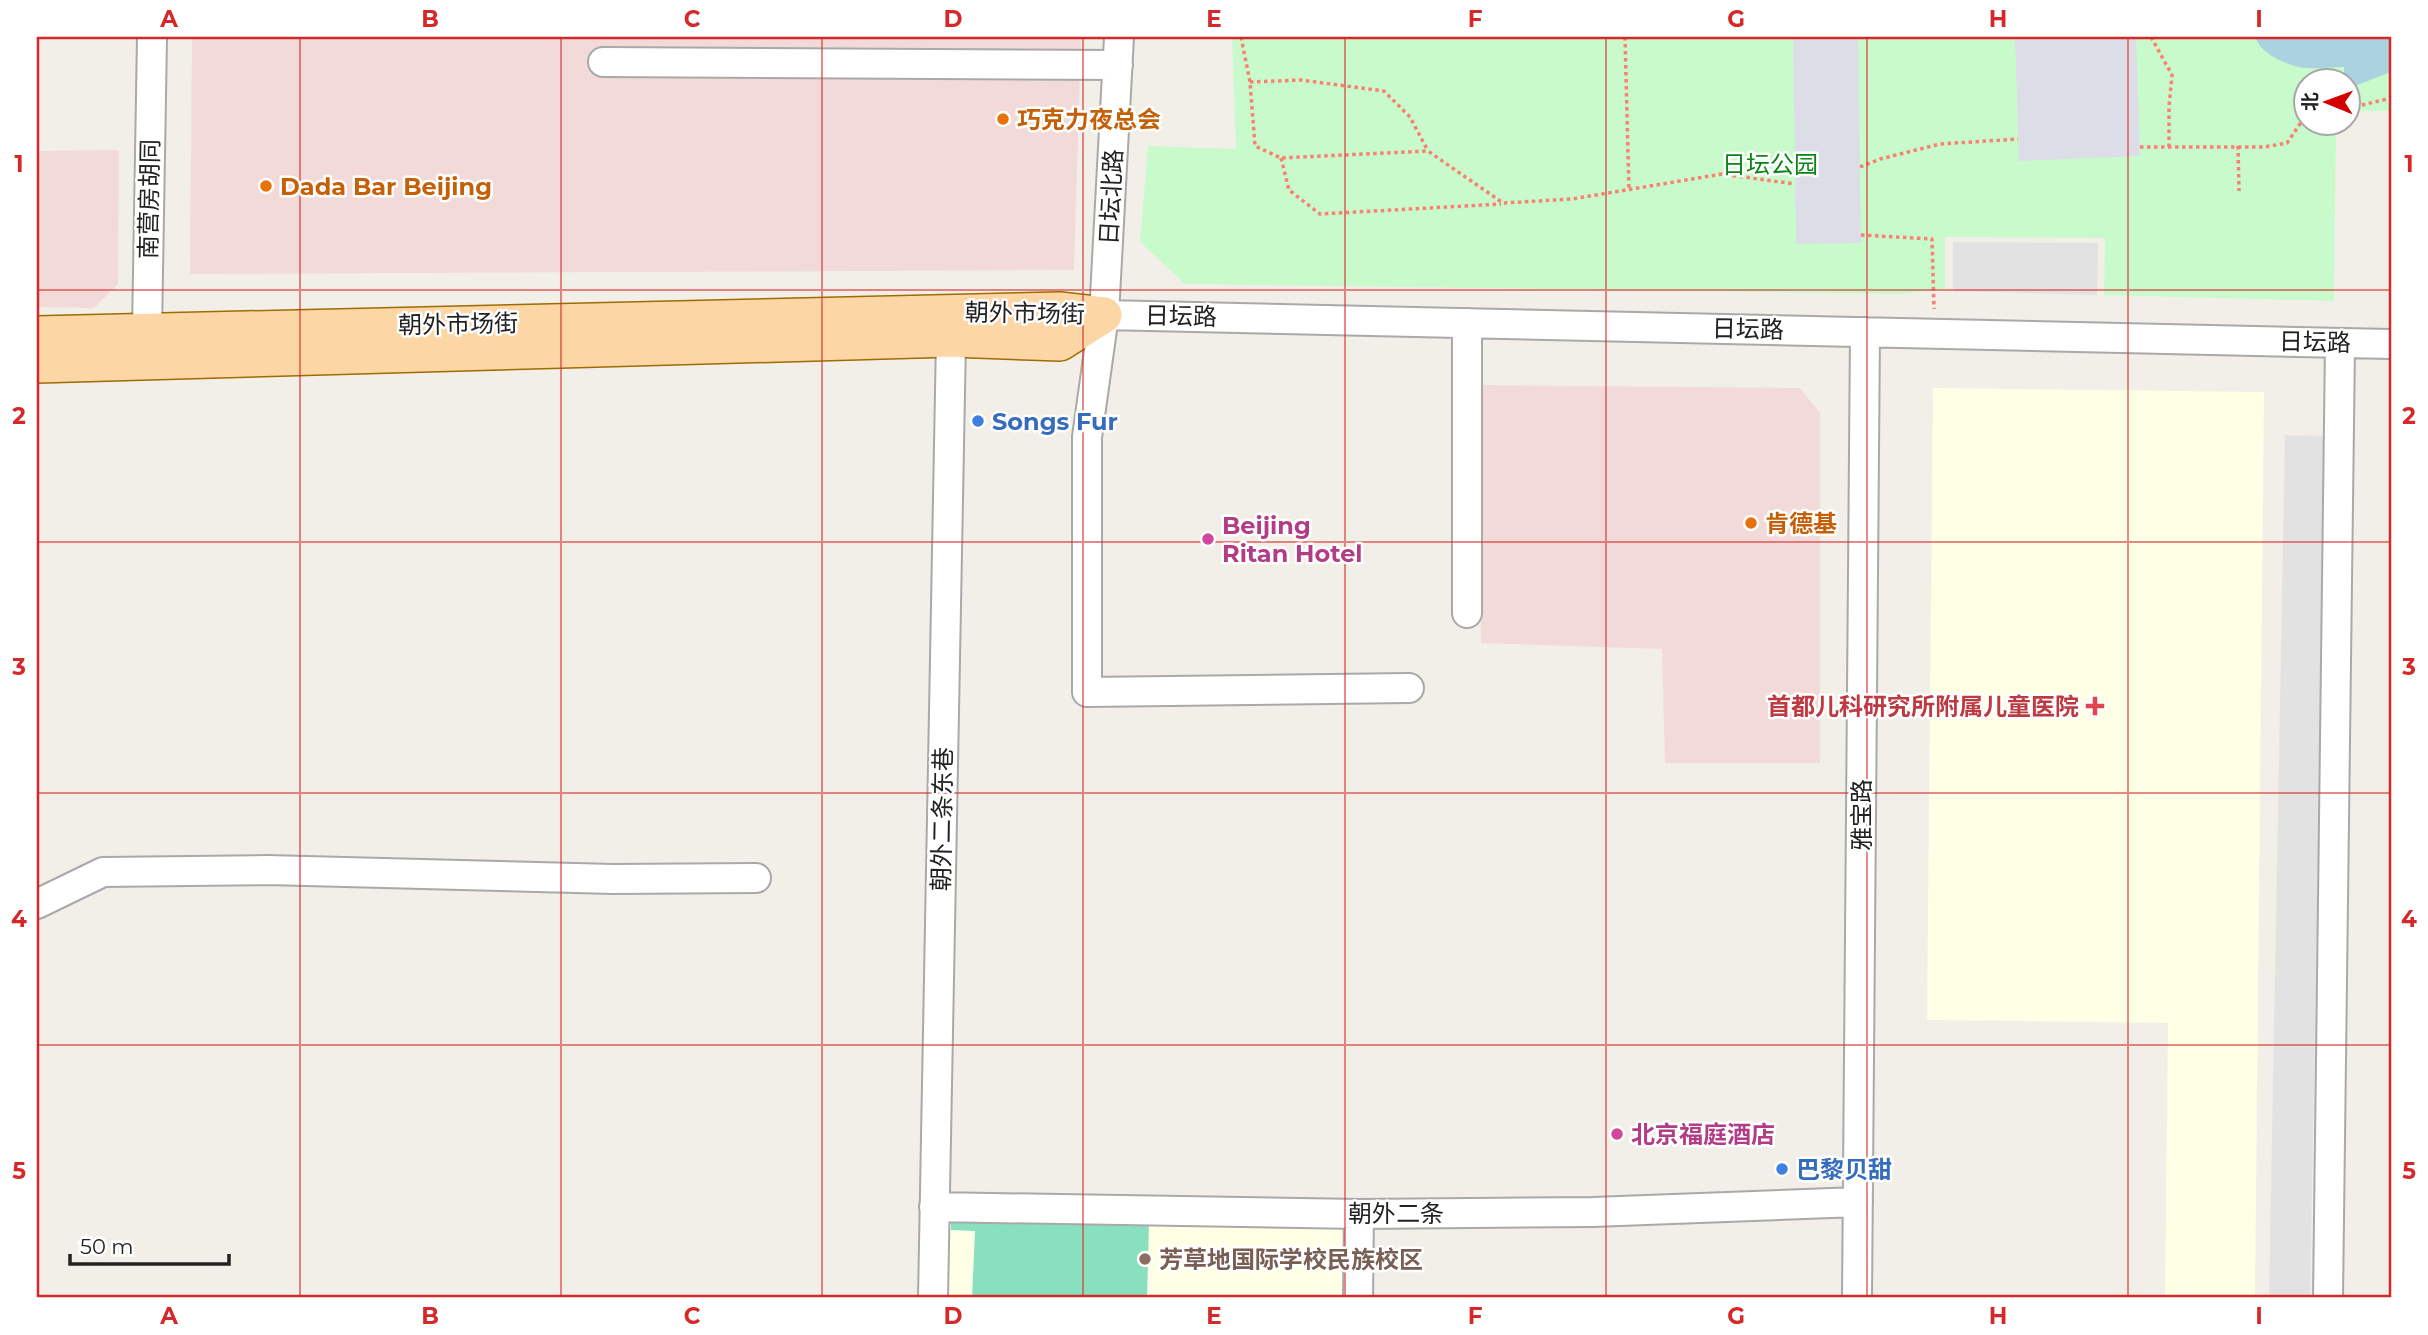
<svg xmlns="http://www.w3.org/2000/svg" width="2428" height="1335" viewBox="0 0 2428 1335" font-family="Montserrat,'Noto Sans SC',sans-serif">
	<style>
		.commercial { fill: #f2dad9 }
		.education { fill: #ffffe5 }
		.park { fill: #c8facc }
		.pitch { fill: #88e0be }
		.parking { fill: #e2e2e2 }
		.plaza { fill: #dddde8 }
		.water { fill: #aad3df }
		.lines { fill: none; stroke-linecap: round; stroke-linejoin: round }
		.minor-casing { stroke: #a9a9a9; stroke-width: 32 }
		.major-casing { stroke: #a06b00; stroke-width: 38 }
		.path { stroke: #fa8072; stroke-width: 3.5; stroke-dasharray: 3.5 3.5; stroke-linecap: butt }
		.minor { stroke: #fff; stroke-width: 28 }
		.major { stroke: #fcd6a4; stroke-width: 35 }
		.grid { fill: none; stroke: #d62828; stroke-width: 2; stroke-opacity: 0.55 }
		.food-dot { fill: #e8710a; stroke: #fff; stroke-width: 2.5 }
		.shop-dot { fill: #3f7fe0; stroke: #fff; stroke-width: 2.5 }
		.hotel-dot { fill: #d1479c; stroke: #fff; stroke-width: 2.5 }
		.health-dot { fill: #e0444e; stroke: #fff; stroke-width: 2.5 }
		.education-dot { fill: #8d6e63; stroke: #fff; stroke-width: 2.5 }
		.labels { text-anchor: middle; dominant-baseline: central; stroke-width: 5; stroke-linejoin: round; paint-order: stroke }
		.food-label { font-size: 24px; font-weight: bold; fill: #c56008; stroke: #fff; text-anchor: start }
		.park-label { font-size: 24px; fill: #0c8416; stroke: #fff }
		.street-label { font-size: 24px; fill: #222; stroke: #fff }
		.shop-label { font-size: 24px; font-weight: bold; fill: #366cbe; stroke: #fff; text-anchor: start }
		.hotel-label { font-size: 24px; font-weight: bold; fill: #b23c85; stroke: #fff; text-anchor: start }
		.health-label { font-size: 24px; font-weight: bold; fill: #be3a42; stroke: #fff; text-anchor: end }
		.education-label { font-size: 24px; font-weight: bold; fill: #785e54; stroke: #fff; text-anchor: start }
		.neatline { fill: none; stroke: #d62828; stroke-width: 2.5 }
		.grid-label { font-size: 23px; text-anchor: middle; font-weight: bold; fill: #d62828 }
	</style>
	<rect width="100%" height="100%" fill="#f2efe9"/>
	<path class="commercial" d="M192,37H1081L1074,270L190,274Z
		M119,150L118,284L94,308L37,307V151Z
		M1480,385L1800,388L1820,413V763H1665L1662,649L1481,643Z"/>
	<path class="education" d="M1933,388L2264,392L2255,1298H2165L2168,1023L1927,1020Z
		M941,1210L1351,1220L1349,1298H939Z"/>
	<path class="park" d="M1232,37H2391V111H2348V80H2306V122L2336,123L2334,301L2104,295L2105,238L1945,237V289L1900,294L1185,284L1140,242L1148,146L1236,149Z"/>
	<path class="pitch" d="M951,1216L1149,1223L1147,1298H972L975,1231L951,1230Z"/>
	<path class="parking" d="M1953,242L2098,243L2097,295L1953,291Z
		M2285,435L2326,436L2310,1298H2269Z"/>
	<path class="plaza" d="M1793,37H1858L1861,243L1796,244Z
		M2015,37H2136L2140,156L2019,161Z"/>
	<path class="water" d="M2256,37H2391V72L2357,85V99L2348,100V80H2344V67C2330,67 2313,70 2299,67C2285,64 2258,52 2256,37Z"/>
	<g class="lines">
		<defs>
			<path id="minor" d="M1119,37L1104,315L1087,437V692L1409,688
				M603,62L1118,65
				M1104,315L2391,344
				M1467,323V613
				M148,352L147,331L152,37
				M37,904L103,872L267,870L613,879L756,878
				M934,1207L1359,1214L1593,1212L1858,1202
				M933,1298L951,339
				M1358,1298L1359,1214
				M1857,1298L1865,332
				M2328,1298L2340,343"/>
			<path id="major" d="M37,334L1059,310L1104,315
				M37,365L951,339L1060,343L1104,315"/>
		</defs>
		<use href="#minor" class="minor-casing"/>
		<use href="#major" class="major-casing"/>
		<path class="path" d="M1241,37L1250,82L1255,146L1281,158L1428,151L1503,203L1572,199L1722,174L1795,184
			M1625,37L1629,191
			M2151,37L2172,75L2169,107V148
			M1250,82L1301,80L1384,91L1410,117L1428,151
			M2348,106H2358L2391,98
			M2238,146L2239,191
			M2140,147H2264L2287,143L2306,115
			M1281,158L1289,190L1320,214L1501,204
			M1860,167L1880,159L1940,144L2018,139
			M1861,235L1932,239L1934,309"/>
		<use href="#minor" class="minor"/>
		<use href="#major" class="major"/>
	</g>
	<path class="grid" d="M300,37V1298M561,37V1298M822,37V1298M1083,37V1298M1345,37V1298M1606,37V1298M1867,37V1298M2128,37V1298M37,290H2391M37,542H2391M37,793H2391M37,1045H2391"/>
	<g class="food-dot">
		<circle cx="1003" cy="119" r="7"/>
		<circle cx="266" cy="186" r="7"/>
		<circle cx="1751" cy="523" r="7"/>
	</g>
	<g class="shop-dot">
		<circle cx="978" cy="421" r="7"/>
		<circle cx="1782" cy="1169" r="7"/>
	</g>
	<g class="hotel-dot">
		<circle cx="1208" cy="539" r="7"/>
		<circle cx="1617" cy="1134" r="7"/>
	</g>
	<path class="health-dot" d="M2091.5 695.5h7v7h7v7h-7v7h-7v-7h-7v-7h7z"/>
	<circle class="education-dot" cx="1145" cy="1259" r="7"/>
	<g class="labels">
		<g class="food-label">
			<text x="1017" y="119">巧克力夜总会</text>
			<text x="280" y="186">Dada Bar Beijing</text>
			<text x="1765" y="523">肯德基</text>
		</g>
		<g class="park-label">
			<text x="1770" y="164">日坛公园</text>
		</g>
		<g class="street-label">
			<text transform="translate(1111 197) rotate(-87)">日坛北路</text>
			<text transform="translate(149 199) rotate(-89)">南营房胡同</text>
			<text transform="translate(1025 313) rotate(1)">朝外市场街</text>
			<text transform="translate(1181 316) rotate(1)">日坛路</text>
			<text transform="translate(458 324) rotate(-1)">朝外市场街</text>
			<text transform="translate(1748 329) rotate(1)">日坛路</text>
			<text transform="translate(2315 342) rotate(1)">日坛路</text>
			<text transform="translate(1861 815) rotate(-90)">雅宝路</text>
			<text transform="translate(942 819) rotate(-89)">朝外二条东巷</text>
			<text x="1396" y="1213">朝外二条</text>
		</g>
		<g class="shop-label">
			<text x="992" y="421">Songs Fur</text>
			<text x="1796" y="1169">巴黎贝甜</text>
		</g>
		<g class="hotel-label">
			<text x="1222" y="525">Beijing<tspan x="1222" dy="28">Ritan Hotel</tspan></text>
			<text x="1631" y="1134">北京福庭酒店</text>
		</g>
		<g class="health-label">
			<text x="2079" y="706">首都儿科研究所附属儿童医院</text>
		</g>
		<g class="education-label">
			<text x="1159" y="1259">芳草地国际学校民族校区</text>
		</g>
	</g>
	<rect width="2428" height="1335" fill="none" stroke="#ffffff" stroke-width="77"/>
	<g transform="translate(2327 102) rotate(271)"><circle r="33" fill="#ffffff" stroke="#a7a7a7" stroke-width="2"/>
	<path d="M0-5L12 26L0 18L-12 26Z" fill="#d40000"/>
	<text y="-10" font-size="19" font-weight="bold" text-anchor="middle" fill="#222222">北</text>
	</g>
	<path d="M70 1254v10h159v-10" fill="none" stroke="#222222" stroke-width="3.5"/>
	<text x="80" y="1254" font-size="21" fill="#222222" stroke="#ffffff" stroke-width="5" paint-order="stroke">50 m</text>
	<rect x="38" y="38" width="2352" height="1258" class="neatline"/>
	<g class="grid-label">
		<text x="169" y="27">A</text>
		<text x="430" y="27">B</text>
		<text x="692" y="27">C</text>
		<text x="953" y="27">D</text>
		<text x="1214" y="27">E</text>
		<text x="1475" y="27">F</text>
		<text x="1736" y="27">G</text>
		<text x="1998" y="27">H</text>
		<text x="2259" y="27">I</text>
		<text x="19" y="172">1</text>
		<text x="2409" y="172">1</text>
		<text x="19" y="424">2</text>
		<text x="2409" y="424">2</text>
		<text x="19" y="675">3</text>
		<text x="2409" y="675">3</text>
		<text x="19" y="927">4</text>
		<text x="2409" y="927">4</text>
		<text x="19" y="1179">5</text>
		<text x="2409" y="1179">5</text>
		<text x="169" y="1324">A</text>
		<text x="430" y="1324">B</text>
		<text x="692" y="1324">C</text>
		<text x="953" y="1324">D</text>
		<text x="1214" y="1324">E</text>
		<text x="1475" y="1324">F</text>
		<text x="1736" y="1324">G</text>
		<text x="1998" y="1324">H</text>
		<text x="2259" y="1324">I</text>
	</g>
</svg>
